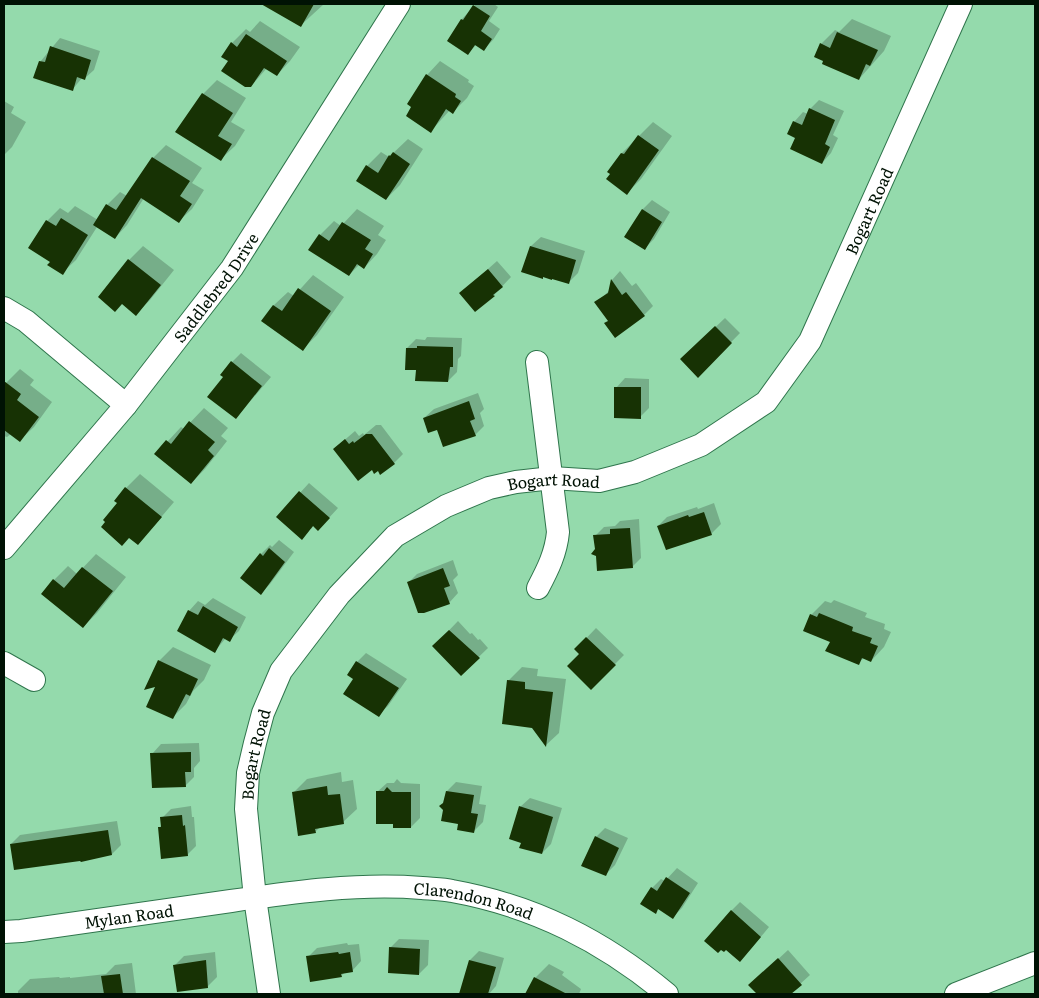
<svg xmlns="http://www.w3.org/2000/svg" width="1039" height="998" viewBox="0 0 1039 998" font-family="Literata,serif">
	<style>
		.shadow { fill: #0003 }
		.building { fill: #173204 }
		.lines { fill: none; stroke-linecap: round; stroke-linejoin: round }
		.minor-casing { stroke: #2f754c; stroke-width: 24 }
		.minor { stroke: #fff; stroke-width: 22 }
		.labels { text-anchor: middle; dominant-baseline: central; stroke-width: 5; stroke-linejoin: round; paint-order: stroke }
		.street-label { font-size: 16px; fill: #001204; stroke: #a0e7b8 }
	</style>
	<rect width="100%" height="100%" fill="#94daac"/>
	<path class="shadow" d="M280,4H324L300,26L275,11Z
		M476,4H494L498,7L489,21L500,29L493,40L484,49L477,44L468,53L449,40L462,19Z
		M852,19L891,36L884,51L859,79L821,44L835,30L839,32Z
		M260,21L300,47L290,61L277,75L267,68L251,86L230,61L232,43L246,29L250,32Z
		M60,38L100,51L94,70L84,79L82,78L72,90L40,62Z
		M440,61L469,80L468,82L474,86L467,98L453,112L450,110L431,131L427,75Z
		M217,80L246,98L231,122L245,130L235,146L221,159L203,94Z
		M819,100L844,111L833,135L838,138L831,153L822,163L797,137L794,122L803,112L808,114L810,109Z
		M4,101L14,107L11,113L26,122L12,147L4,155Z
		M653,122L672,136L641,179L627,193L622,153Z
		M408,139L423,149L400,185L386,199L358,181L367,166L381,152L389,157Z
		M166,145L202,168L192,183L204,190L192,209L179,221L144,198L127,225L115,238L97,227L76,260L62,273L51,261L47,221L60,208L68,213L75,206L98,220L107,205L120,192L127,196L153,158Z
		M652,200L670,212L654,239L645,248L643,209Z
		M357,209L384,226L378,235L386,240L377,254L364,268L359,265L349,275L320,235L334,221L341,226Z
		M541,237L585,251L578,273L569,282L523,271L531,246Z
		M143,246L174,270L150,300L136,314L122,303L129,260Z
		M497,261L511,277L494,295L461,293Z
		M620,271L632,286L636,283L653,306L644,315L609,320L596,303L610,290L612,280Z
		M313,275L344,297L317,335L303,349L263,321L274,305L288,292L294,296Z
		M725,318L740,333L698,376L682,359Z
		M427,337L462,338L461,356L458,359L457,372L448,381L417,369L407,348L416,339L425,340Z
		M241,353L271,377L236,418L225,377L232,362Z
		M20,369L34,380L30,385L52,402L34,427L20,440L11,434L7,437L4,436V385Z
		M625,378L649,379V408L640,417L616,388Z
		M478,393L484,409L480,413L484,426L475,435L437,428L424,418L434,409Z
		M204,408L228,428L221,436L227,441L205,469L191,483L156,454L181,427L184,429Z
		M376,425H381L403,454L394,463L378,470L372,469L334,449L355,431L359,436L363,433L364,435Z
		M140,474L174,502L151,529L119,503L126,488Z
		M309,483L338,508L327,520L314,525L311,529L278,517Z
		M714,503L721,524L711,534L658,526L667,517L697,507L698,509Z
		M639,519L641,558L632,567L596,549L595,536L604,527L615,526L620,521Z
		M279,540L294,552L270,584L261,593V554L270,545L272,547Z
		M96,554L126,577L97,613L83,627L54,580L68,566L77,574Z
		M453,560L458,575L453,580L458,593L449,603L408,583L417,574Z
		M213,598L246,617L239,631L229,640L226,638L215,651L178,630L189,611L198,601L205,605Z
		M834,600L867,613L865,617L885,624L884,629L891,632L884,647L871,661L864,658L858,663L831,641L811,615L825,601L831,603Z
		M458,621L470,634L472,633L478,640L480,639L488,648L461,674L434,646Z
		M596,628L624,655L591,688L581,654L576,649Z
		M173,647L211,665L204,680L193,691L186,704L172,718L157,685L159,661Z
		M366,653L407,679L388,706L378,715L354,679L357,662Z
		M522,667L538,669L537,676L566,679L559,733L546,745L508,681Z
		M199,743L200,761L194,768V777L185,786L152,754L161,744Z
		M341,772L342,782L353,780L357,809L343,822L321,826L315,832L293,793L307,779Z
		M397,779L401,783L420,784V818L411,827L394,823L377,792L387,783H394Z
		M456,782L482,786L479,804L486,805L483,822L474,831L460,823L445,803L447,791Z
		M530,798L562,808L551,844L542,853L522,842L520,807Z
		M191,806L192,817H194L196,846L187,855L159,828L162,825V818L171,809Z
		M117,821L121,845L112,854L11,844L20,835Z
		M605,828L628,838L615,865L606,874L596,837Z
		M677,868L698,883L682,908L673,917L659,908L655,912L652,888L661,879L665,881Z
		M740,902L769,927L749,951L731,911Z
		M399,939L429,940L428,965L419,974L390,948Z
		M347,943L348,945L359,944L361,961L352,971L345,972L341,976L308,957L317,948Z
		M788,950L810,975L789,994H768L767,992L764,994H758L750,985Z
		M479,951L504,958L496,986L489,994H483L462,988L470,960Z
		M215,952L217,977L207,987L175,965L184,956Z
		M132,963L136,994H18V991L30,979L59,977L60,978L70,977V978L106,974L115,965Z
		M549,964L564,972L562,975L581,989L579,994H526L535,978Z"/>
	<path class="building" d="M261,4H314L301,27Z
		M473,5L490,16L481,31L492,39L484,51L475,45L468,55L447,41L461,19L463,20Z
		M837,32L878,50L870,66L866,64L859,80L822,64L823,61L814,57L820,43L830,48Z
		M246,34L287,61L277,76L264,68L251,87H245L221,71L228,61L221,57L231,42L237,47Z
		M50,46L91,60L85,80L77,77L73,91L33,78L39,61L45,62Z
		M426,74L456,94L455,97L461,101L453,114L446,109L431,133L406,116L411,107L407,104Z
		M202,93L233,113L218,136L232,144L221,161L175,132Z
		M809,108L835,120L825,144L830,147L822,164L790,149L795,138L787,134L793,121L802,125Z
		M638,135L659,150L627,195L606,179L610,174L607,172L621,153L624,154Z
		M393,152L410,164L386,200L356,181L366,165L378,173L389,155L390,156Z
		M152,157L190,181L180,196L192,204L179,223L141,198L115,239L93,225L106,204L116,210Z
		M642,209L662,222L645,250L624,237Z
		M61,218L88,235L63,275L47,265L50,262L28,248L46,220L56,226Z
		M342,222L371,240L365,249L373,254L364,269L357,264L349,276L308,250L319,234L329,241Z
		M530,246L576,260L569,284L552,279V280L543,277V279L521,272Z
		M128,259L161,285L136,316L122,304L115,312L98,297Z
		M488,269L503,287L493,295L495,296L475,312L459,293Z
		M611,279L622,295L626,292L645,316L615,338L604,323L608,321L594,302L608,293Z
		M298,288L331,311L303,351L261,321L273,305L282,311Z
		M715,326L732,343L698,378L680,359Z
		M417,346L453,347V367H450L448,382L415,381L416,370H405L406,348H417Z
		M231,361L262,386L236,419L207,397L223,377L220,375Z
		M4,381L21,394L17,400L39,417L20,442L4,430Z
		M614,387H641V419L614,418Z
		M469,401L475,419L470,421L476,436L443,447L437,430L428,433L423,418Z
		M189,421L215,442L208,450L214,456L191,484L154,454L166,440L171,444Z
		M366,434H372L395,464L380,475L378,471L374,474L372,470L358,481L333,449L345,439L349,444L353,441L354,443Z
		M125,487L162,517L138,545L129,538L122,546L101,527L105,522L103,520L117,503L114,501Z
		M299,491L330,518L318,531L313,526L302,540L276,517Z
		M704,512L712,535L666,550L657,526L688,515L689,517Z
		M630,528L633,568L597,571L596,556L591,554L595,549L593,535L610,534V529Z
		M269,548L285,562L261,595L240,578L260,553L263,556Z
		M82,567L113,591L83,628L41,594L53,579L64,588Z
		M443,568L450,586L444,588L450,604L424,613H418L407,582Z
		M203,606L238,627L230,642L223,638L215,653L177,631L188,610L198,615Z
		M819,613L853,627L852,631L872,638L870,643L878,646L871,662L862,658L859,665L825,651L830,642L803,631L810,614L817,617Z
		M449,630L480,658L461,676L432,646Z
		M586,637L616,665L591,690L567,666L579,654L574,649Z
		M158,660L198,679L190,696L186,694L173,719L146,707L155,687L144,690Z
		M356,661L399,688L379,717L343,694L353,679L347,675Z
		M507,680L525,682V689L553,692L546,747L532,728L502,724Z
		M191,752V772H185L186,787L152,788L150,753Z
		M327,786L328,795L340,794L344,824L315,829L316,833L298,836L292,792Z
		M387,787L392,792H411V828H393V824H376V791H384Z
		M446,791L474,795L471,813L478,814L474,833L457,830L458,824L441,821L443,810L439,806L443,803Z
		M519,806L553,817L542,854L519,848L521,843L509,839Z
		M182,815L183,826L185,825L188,856L161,859L158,827H161L160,817Z
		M108,830L112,855L81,862L80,861L14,870L10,844Z
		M595,836L619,848L606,876L581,866Z
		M666,877L690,893L673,919L658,909L656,914L640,904L651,887L657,891Z
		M731,910L761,937L740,962L726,950L724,952L721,950L718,953L704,941Z
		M389,947L420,949L419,975L388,973Z
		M338,952L339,954L350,952L353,972L341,974L342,977L310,982L306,956Z
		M778,958L802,985L791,994H757L748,985Z
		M206,960L208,988L177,992L173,965Z
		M469,960L496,967L488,994H459Z
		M120,974L123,994H104L101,976Z
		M534,977L567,994H525Z"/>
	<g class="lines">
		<defs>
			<g id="minor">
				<path d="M4,308L26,321L126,405"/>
				<path d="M537,362L558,532C556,553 548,569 538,588"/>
				<path id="s1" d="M4,548L126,405L232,268L399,4"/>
				<path d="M4,663L34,680"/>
				<path id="s2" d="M4,932L21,931C91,921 161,911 231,901C294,892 358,883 422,888C432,889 443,889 452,891C535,906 603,941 667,994"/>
				<path id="s3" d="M269,994L255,898L246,809L248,773L255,743L263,713L281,671L339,595L395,536L446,506L489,488L516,482L552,478L599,481L635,472L701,445L766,402L810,341L961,4"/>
				<path d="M956,994L1035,963"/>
			</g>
		</defs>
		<use href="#minor" class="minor-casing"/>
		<use href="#minor" class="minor"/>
	</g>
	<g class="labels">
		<g class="street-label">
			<text stroke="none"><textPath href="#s3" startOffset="1128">Bogart Road</textPath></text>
			<text stroke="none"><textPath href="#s1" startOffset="336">Saddlebred Drive</textPath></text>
			<text stroke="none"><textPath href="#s3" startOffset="678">Bogart Road</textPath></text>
			<text stroke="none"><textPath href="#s3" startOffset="242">Bogart Road</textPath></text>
			<text stroke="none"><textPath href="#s2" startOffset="474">Clarendon Road</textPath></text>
			<text stroke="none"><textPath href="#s2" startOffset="126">Mylan Road</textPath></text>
		</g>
	</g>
	<rect width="1039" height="998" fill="none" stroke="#001204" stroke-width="10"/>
</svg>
